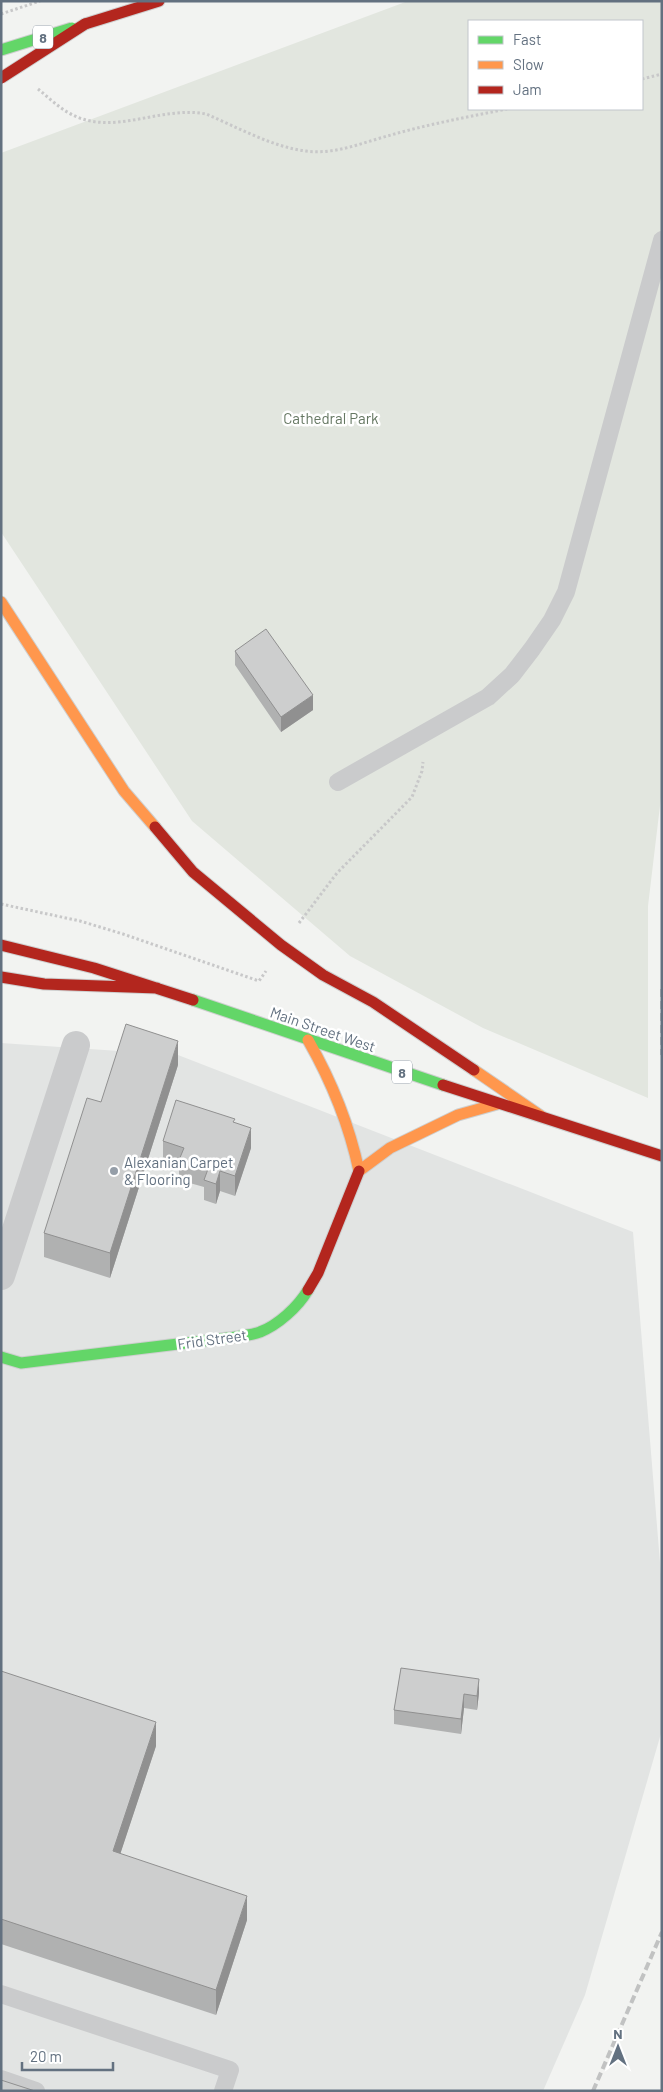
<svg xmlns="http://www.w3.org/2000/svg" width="663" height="2092" viewBox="0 0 663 2092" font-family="Barlow,sans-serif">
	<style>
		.built { fill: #e2e4e3 }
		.green { fill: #e2e6df; fill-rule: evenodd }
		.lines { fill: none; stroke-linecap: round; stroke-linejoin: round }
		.fast-casing { stroke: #cecfcf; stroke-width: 13 }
		.slow-casing { stroke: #cecfcf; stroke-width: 13 }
		.jam-casing { stroke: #cecfcf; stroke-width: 13 }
		.path { stroke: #c8c8c9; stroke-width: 3; stroke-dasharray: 2.5 2.5; stroke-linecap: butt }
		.lane { stroke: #cacbcc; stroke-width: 18 }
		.street { stroke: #cacbcc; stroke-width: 28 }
		.fast { stroke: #63d668; stroke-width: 11 }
		.slow { stroke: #ff974d; stroke-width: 11 }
		.jam { stroke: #b3261e; stroke-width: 11 }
		.rail { stroke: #c1c2c2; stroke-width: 4; stroke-dasharray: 8 4; stroke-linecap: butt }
		.fast-bridge-casing { stroke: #cecfcf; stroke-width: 13; stroke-linecap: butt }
		.jam-bridge-casing { stroke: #cecfcf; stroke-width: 13; stroke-linecap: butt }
		.fast-bridge { stroke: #63d668; stroke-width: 11 }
		.jam-bridge { stroke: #b3261e; stroke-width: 11 }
		.wall { fill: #b0b1b1 }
		.shaded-wall { fill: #909090 }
		.building { fill: #cdcece; stroke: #909090 }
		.poi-dot { fill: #959ea8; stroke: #fff; stroke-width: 2 }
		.labels { text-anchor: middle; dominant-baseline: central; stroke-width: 5; stroke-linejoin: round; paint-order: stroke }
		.shield { fill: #fff; stroke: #929ca6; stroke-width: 1 }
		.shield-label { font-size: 14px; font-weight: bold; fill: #637180 }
		.park-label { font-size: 15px; fill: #657762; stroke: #fff }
		.street-label { font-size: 15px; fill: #637180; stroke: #fff }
		.poi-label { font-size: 15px; fill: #637180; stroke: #fff; text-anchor: start }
	</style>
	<rect width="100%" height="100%" fill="#f2f3f1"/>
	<path class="built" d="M1,1043L178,1055L633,1232L662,1587V1730L585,1995L543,2091H1Z"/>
	<path class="green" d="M408,1H662V789L648,906V1098L483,1028L350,956L192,821L1,532V153ZM469,21H642V109H469Z"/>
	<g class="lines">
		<defs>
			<path id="fast" d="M193,1000L443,1085
				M1,1357L21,1363L236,1337C244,1335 253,1335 260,1332C278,1325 298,1307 308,1290"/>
			<path id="slow" d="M1,602L124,791L155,827
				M308,1040C332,1082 349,1124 359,1171L390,1148L458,1115L497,1104
				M474,1070L541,1116"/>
			<path id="jam" d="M85,24L159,1
				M155,827L193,872L281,945L323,975L373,1002L474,1070
				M1,945L94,968L193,1000
				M1,977L44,984L157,988
				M443,1085L662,1156
				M308,1290L318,1273L359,1171"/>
		</defs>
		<use href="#fast" class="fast-casing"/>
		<use href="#slow" class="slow-casing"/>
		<use href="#jam" class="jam-casing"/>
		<path class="path" d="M1,14L40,1
			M642,79L662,74
			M38,89C48,97 58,107 69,113C112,138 160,105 206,114C237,127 272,147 306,151C335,155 364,142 391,135C429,124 468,117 507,109
			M1,904L80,921L123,934L259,981L266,971
			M299,923L337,873L412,797L422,771L423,762"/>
		<path class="lane" d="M338,782L488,697L512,675L532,649L552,620L566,592L662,240
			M1,1994L230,2070L223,2091
			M1,2079L36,2091"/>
		<path class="street" d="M1,1276L76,1045"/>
		<use href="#fast" class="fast"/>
		<use href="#slow" class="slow"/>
		<use href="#jam" class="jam"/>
		<path class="rail" d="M662,989V1055
			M593,2091L662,1932"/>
		<defs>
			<path id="fast-bridge" d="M1,50L72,28"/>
			<path id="jam-bridge" d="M1,78L85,24"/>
		</defs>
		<use href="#fast-bridge" class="fast-bridge-casing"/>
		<use href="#jam-bridge" class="jam-bridge-casing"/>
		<use href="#fast-bridge" class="fast-bridge"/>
		<use href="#jam-bridge" class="jam-bridge"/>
	</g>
	<path class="wall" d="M235,651L313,710L281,732L235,665Z
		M178,1065L110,1278L44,1257V1233L101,1102Z
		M235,1123L251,1148L235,1196L220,1191L216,1204L204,1200V1187L179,1180V1166L163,1161V1141Z
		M401,1668L479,1693L477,1710L464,1708L461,1734L394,1724V1710Z
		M1,1671L156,1746L120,1854L247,1920L216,2015L1,1944Z"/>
	<path class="shaded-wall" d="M313,695V710L281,732V717Z
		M178,1041V1065L110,1278V1253Z
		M251,1128V1148L235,1196V1176Z
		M220,1171V1191L216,1204V1184Z
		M479,1679V1693L477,1710V1696Z
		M464,1694V1708L461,1734V1719Z
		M156,1722V1746L113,1876V1851Z
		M247,1896V1920L216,2015V1990Z"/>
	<path class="building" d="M266,629L313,695L281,717L235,651Z
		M126,1024L178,1041L110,1253L44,1233L87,1098L101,1102Z
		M176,1100L235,1119L233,1122L251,1128L235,1176L220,1171L216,1184L204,1180L208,1169L179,1160L184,1148L163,1141Z
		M401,1668L479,1679L477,1696L464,1694L461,1719L394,1710Z
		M1,1671L156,1722L113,1851L247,1896L216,1990L1,1919Z
		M1,2080L35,2091H1Z"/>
	<circle class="poi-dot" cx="114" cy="1171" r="5"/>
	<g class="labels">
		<g class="shield">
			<rect x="33" y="25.5" width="20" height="23" rx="4"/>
			<rect x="392" y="1060.5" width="20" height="23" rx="4"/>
		</g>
		<g class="shield-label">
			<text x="43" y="37">8</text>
			<text x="402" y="1072">8</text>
		</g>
		<g class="park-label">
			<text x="331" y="418">Cathedral Park</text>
		</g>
		<g class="street-label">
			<text transform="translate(323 1029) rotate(19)">Main Street West</text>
			<text transform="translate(212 1339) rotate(-8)">Frid Street</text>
		</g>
		<g class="poi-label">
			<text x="124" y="1162">Alexanian Carpet<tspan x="124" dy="17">&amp; Flooring</tspan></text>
		</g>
	</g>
	<rect width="663" height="2092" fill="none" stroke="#637180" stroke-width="5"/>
	<rect x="468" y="20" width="175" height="90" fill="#ffffff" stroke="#c1c6cc"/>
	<rect x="478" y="36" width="25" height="8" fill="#63d668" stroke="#c1c6cc"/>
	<text x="513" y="45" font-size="15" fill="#637180">Fast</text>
	<rect x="478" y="61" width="25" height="8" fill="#ff974d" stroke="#c1c6cc"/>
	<text x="513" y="70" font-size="15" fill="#637180">Slow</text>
	<rect x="478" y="86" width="25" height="8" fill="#b3261e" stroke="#c1c6cc"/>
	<text x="513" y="95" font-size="15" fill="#637180">Jam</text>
	<g transform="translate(618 2047)" stroke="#ffffff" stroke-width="4" paint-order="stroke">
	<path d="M0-4L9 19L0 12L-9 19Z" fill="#637180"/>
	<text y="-8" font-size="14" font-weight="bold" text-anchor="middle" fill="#637180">N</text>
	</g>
	<path d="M22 2062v8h91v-8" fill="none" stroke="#637180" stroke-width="2.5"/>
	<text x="30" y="2062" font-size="15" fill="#637180" stroke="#ffffff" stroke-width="4" paint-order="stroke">20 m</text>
</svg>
